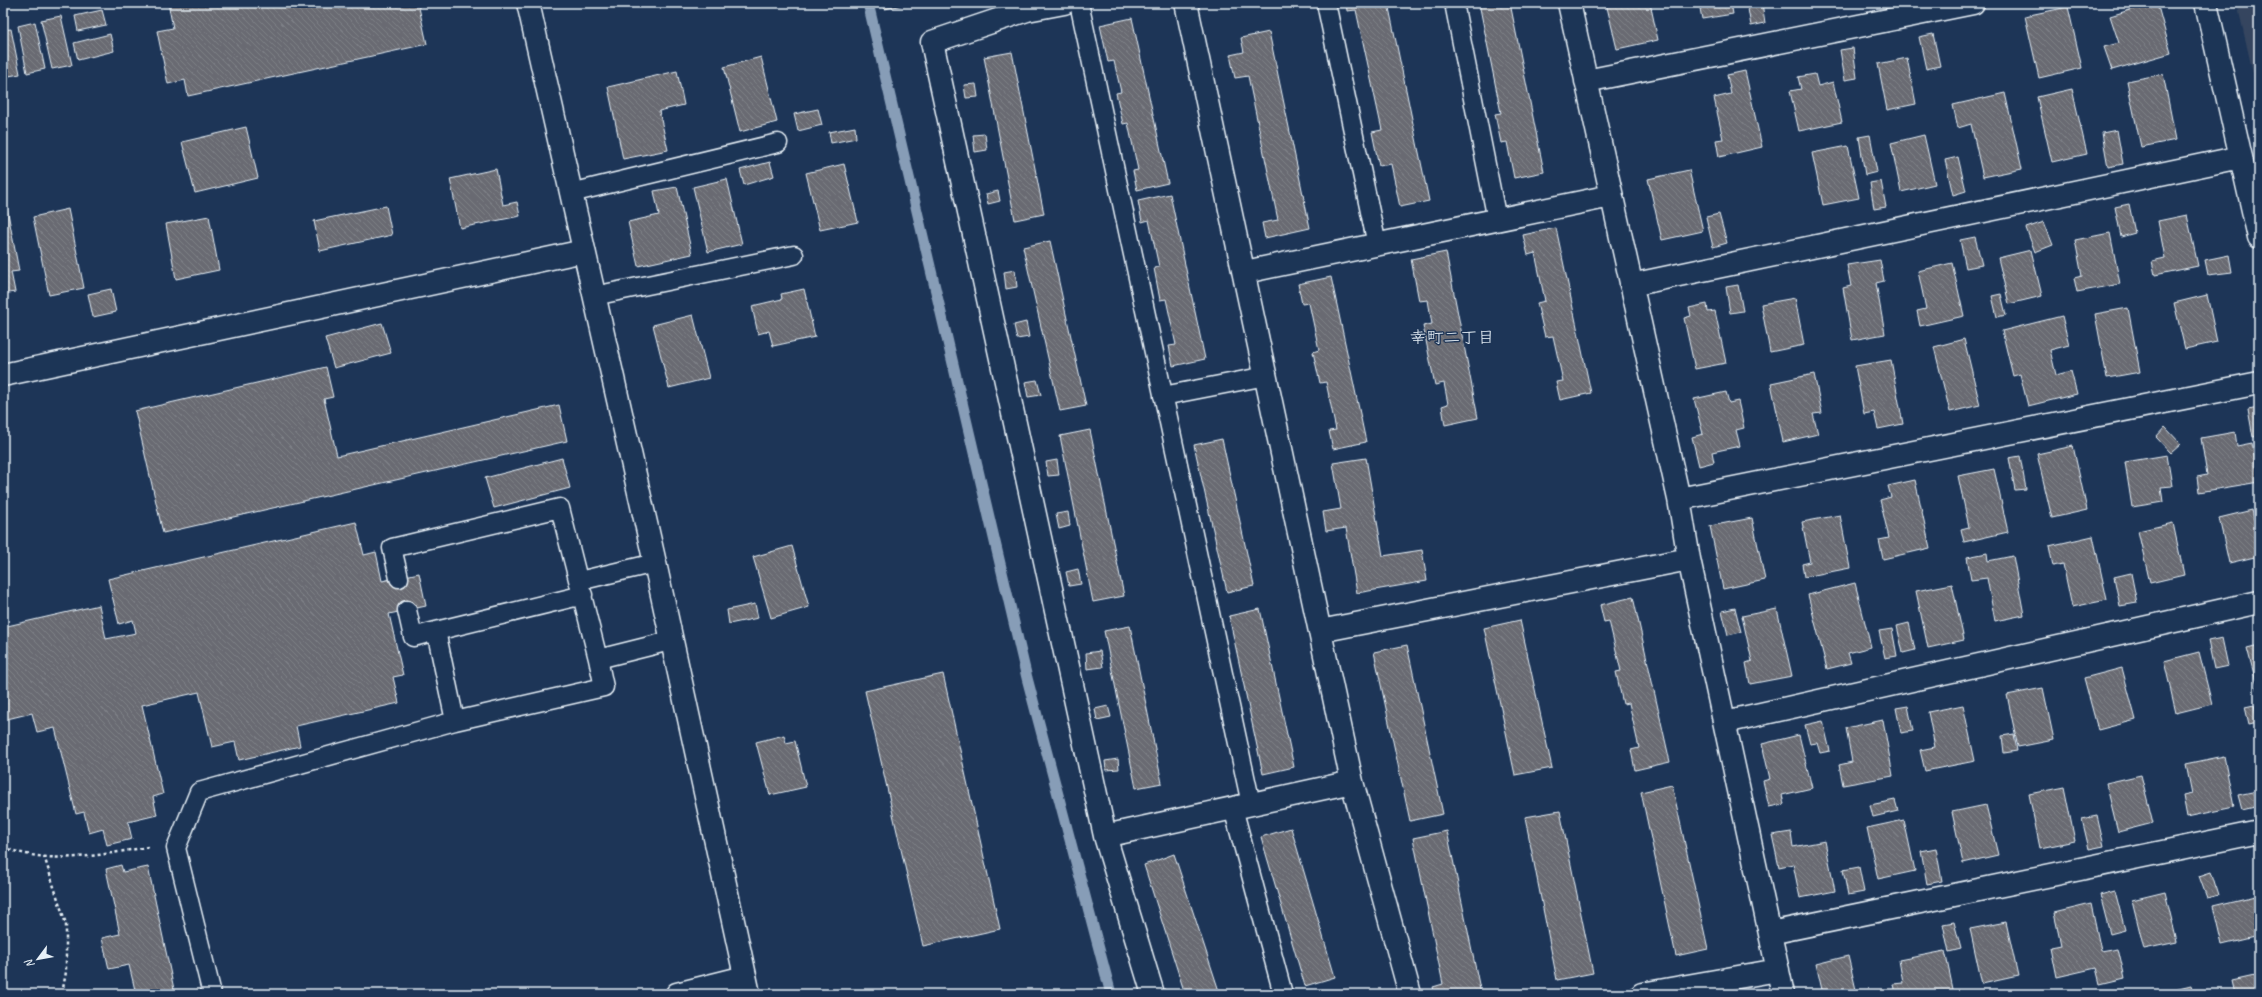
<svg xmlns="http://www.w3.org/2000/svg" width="2262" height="997" viewBox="0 0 2262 997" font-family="Caveat,'Klee One',sans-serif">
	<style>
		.built { fill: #34455f }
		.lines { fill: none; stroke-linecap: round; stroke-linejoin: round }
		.stream { stroke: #879db7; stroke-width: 11 }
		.building { fill: url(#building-back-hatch); stroke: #e8f1f8 }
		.lane-casing { stroke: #e8f1f8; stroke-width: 21 }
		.street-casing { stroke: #e8f1f8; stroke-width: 25 }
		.secondary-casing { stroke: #e8f1f8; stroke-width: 25 }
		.path { stroke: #e8f1f8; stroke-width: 2.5; stroke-dasharray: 3 3; stroke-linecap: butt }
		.lane { stroke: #1d3557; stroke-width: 18 }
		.street { stroke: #1d3557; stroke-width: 22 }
		.secondary { stroke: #1d3557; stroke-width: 22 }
		.labels { text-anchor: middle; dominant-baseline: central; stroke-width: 3; stroke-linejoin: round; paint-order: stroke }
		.neighbourhood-label { font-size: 17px; fill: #e8f1f8; stroke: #1d3557 }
	</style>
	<defs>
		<pattern id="building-back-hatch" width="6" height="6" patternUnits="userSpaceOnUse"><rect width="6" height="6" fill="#696b72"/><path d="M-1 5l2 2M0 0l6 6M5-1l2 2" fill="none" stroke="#7e8187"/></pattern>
	</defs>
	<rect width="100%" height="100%" fill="#1d3557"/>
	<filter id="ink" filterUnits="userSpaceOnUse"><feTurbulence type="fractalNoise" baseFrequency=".025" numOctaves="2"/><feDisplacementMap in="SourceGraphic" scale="8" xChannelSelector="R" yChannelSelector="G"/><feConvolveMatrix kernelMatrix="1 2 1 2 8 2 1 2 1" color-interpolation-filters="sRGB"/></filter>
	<g filter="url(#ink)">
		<path class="built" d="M2237,3H2259V100Z"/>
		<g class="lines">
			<path class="stream" d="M868,3L1027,678L1111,994"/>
		</g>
		<path class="building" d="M168,3H418L427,44L188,96L185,80L168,84L157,31L173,28Z
			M883,3H910L885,9Z
			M1346,3H1388L1429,201L1400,207L1391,164L1379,166L1372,132L1382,130L1356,10L1347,11Z
			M1479,3H1510L1544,172L1514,178L1507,142L1501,143L1495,114L1501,113Z
			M1606,3H1650L1658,40L1617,49Z
			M1699,3H1731L1733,14L1702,19Z
			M1747,3H1762L1765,23L1751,26Z
			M2153,3H2157L2171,53L2112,70L2104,47L2119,43L2110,16Z
			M2068,7L2082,68L2039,78L2025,16Z
			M102,10L106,25L78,31L75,16Z
			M61,16L72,65L52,69L41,20Z
			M1132,18L1168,183L1137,190L1133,171L1138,170L1128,123L1123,124L1116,93L1121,92L1114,61L1108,62L1100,25Z
			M35,22L45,69L27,73L18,26Z
			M11,29L20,74L3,77V30Z
			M1269,32L1310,228L1265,238L1262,223L1278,220L1248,76L1235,78L1230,55L1244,52L1241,38Z
			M110,34L114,51L78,60L74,43Z
			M1933,34L1940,66L1926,69L1919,37Z
			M1853,48L1857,78L1845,80L1840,50Z
			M1012,52L1044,214L1015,220L984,57Z
			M761,57L777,122L740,132L724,67Z
			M1907,58L1916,104L1887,110L1878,64Z
			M677,71L684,105L659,111L668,150L623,159L608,87Z
			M1745,71L1762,147L1719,157L1716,140L1723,139L1714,98L1731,94L1727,75Z
			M1815,74L1818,86L1833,82L1842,122L1799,131L1790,91L1801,89L1798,77Z
			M2163,74L2176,140L2141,147L2127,81Z
			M976,84L978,97L966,98L964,85Z
			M2072,89L2087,154L2052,162L2037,97Z
			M2005,93L2022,169L1983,177L1971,124L1958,128L1953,105Z
			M818,109L822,125L798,131L794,114Z
			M246,127L258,178L195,193L182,142Z
			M855,127L856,138L831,143L829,132Z
			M2117,130L2123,164L2108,167L2102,133Z
			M985,134L987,150L975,152L973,135Z
			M1870,135L1877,172L1865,175L1859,137Z
			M1924,135L1935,184L1901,192L1891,143Z
			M1848,146L1859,198L1823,205L1812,153Z
			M1958,157L1966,191L1953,195L1945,160Z
			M770,162L774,176L744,185L740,170Z
			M844,164L858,222L820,230L806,173Z
			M496,169L503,205L517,202L520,216L460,228L450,179Z
			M1689,170L1703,231L1662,240L1648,179Z
			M727,179L742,244L708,252L693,187Z
			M1881,181L1886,207L1874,209L1870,183Z
			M3,187L19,271L11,272L15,292L3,294Z
			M677,187L692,254L638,266L628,222L659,215L654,191Z
			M998,191L1000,201L988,204L986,194Z
			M1170,194L1205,359L1173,366L1169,346L1176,345L1166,299L1160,300L1154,268L1159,267L1149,220L1142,222L1138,201Z
			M2129,204L2135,233L2121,237L2115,207Z
			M386,206L392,235L320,251L314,221Z
			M68,209L84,288L49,295L33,217Z
			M1719,214L1727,243L1713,247L1706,217Z
			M2187,215L2198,266L2155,275L2152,261L2165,258L2158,221Z
			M209,216L219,270L176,279L166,224Z
			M2044,222L2053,245L2035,252L2026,228Z
			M1556,228L1591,393L1560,400L1556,382L1563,381L1553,336L1545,337L1537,303L1545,301L1535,253L1528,255L1523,235Z
			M2110,233L2120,284L2077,292L2074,278L2082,276L2075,240Z
			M1975,237L1982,265L1966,268L1960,240Z
			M1050,241L1086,406L1060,411L1023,247Z
			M2031,250L2042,296L2009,304L1998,258Z
			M1446,252L1478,418L1445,425L1442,406L1448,404L1444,383L1435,385L1423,326L1432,324L1428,300L1419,301L1411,259Z
			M2229,255L2232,272L2208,275L2205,260Z
			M1880,260L1884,281L1876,283L1885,334L1852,340L1843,288L1851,286L1847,265Z
			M1952,263L1964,316L1920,326L1917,311L1926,309L1918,271Z
			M1015,270L1017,287L1006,289L1004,272Z
			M1331,277L1366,442L1333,449L1329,431L1336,430L1326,382L1320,383L1313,352L1319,350L1309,303L1302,304L1298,284Z
			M1738,285L1743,311L1730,313L1726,287Z
			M111,289L116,312L93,317L88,294Z
			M804,289L815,337L773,346L769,331L758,334L752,306L782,299L781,294Z
			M2001,294L2006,315L1997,317L1992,296Z
			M2207,295L2217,342L2185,349L2174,303Z
			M1795,298L1804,345L1770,352L1761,304Z
			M1707,304L1708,312L1715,311L1726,363L1695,369L1684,318L1691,316L1689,308Z
			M2128,308L2140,372L2107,378L2095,314Z
			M693,315L709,378L669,388L653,325Z
			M2062,316L2069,345L2050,350L2056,375L2071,371L2077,394L2028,406L2020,374L2013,376L2002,331Z
			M1026,322L1029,337L1017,339L1014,325Z
			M382,323L391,353L334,368L325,338Z
			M1964,339L1980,405L1950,412L1934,347Z
			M1891,360L1903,424L1878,429L1874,412L1864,414L1855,366Z
			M326,367L333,397L324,399L337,456L559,405L567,441L163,533L135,411Z
			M1814,374L1822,413L1813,414L1818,434L1783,442L1771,383Z
			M1037,380L1041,395L1028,397L1025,382Z
			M1726,392L1729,403L1738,401L1744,428L1736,430L1740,446L1712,452L1714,462L1699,466L1692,437L1703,434L1694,399Z
			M2259,407V436L2253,437L2248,409Z
			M2165,427L2181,444L2171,453L2156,437Z
			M1090,430L1124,596L1093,602L1060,436Z
			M2235,432L2237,446L2252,443L2259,482L2199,492L2197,477L2207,475L2201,438Z
			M1222,439L1254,586L1227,592L1194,445Z
			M2073,446L2087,510L2052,518L2037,454Z
			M2167,455L2172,486L2161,487L2163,502L2132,507L2125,462Z
			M2020,456L2026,489L2015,490L2009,458Z
			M562,458L570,488L494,508L485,478Z
			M1366,458L1383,556L1422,550L1427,581L1357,593L1346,528L1326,531L1323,512L1341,509L1333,463Z
			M1057,460L1059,475L1048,476L1046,462Z
			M1994,469L2008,532L1964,542L1961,529L1969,527L1958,476Z
			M1915,480L1930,548L1883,559L1879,540L1889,538L1880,500L1891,497L1888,486Z
			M2252,510L2259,541V556L2229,563L2219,518Z
			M1068,512L1070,526L1059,529L1056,514Z
			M1840,515L1850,568L1804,577L1802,564L1810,562L1802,522Z
			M1752,518L1765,580L1723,589L1710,526Z
			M356,522L364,555L376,552L382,581L419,573L426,606L389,614L403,675L393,677L399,703L296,726L300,746L239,760L235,742L212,747L199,692L142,705L163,794L153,797L157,815L128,822L132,839L107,845L103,829L89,833L84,812L76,814L55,728L37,732L32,713L3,720V627L99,605L106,639L136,633L133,620L119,624L108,579Z
			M2173,523L2184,575L2150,583L2138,531Z
			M2093,536L2107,600L2072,607L2063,564L2053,566L2049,546Z
			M792,546L809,607L771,618L753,557Z
			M1987,553L1988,561L2013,556L2024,615L1995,621L1987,578L1971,580L1967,557Z
			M1078,569L1081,584L1069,586L1066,572Z
			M2131,573L2137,603L2120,606L2114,577Z
			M1855,583L1871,647L1848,653L1851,663L1827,669L1808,595Z
			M1952,584L1964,640L1928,648L1916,591Z
			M1633,597L1670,762L1635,770L1631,750L1639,748L1629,703L1623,704L1616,672L1621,671L1609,621L1604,622L1600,605Z
			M755,604L758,618L729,624L727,610Z
			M1735,608L1741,632L1728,635L1722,611Z
			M1260,609L1294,767L1263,774L1229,616Z
			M1777,609L1792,676L1750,684L1746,663L1752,661L1742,616Z
			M1520,620L1552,768L1515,775L1484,628Z
			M1909,623L1915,650L1903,653L1897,626Z
			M1130,626L1162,783L1136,788L1104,631Z
			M1892,629L1897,656L1885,658L1879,631Z
			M2222,638L2228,666L2214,669L2208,641Z
			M1407,645L1443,814L1410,821L1374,652Z
			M2259,645V693L2247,648Z
			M1100,651L1103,667L1087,669L1086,653Z
			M2199,652L2212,704L2176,713L2164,661Z
			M2122,668L2136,720L2098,730L2084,678Z
			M943,674L1000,929L923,946L865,691Z
			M2043,688L2054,740L2018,747L2007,695Z
			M1963,705L1975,761L1925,771L1920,750L1935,747L1928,712Z
			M2254,705L2258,722L2249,724L2245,707Z
			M1108,706L1111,717L1097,720L1095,709Z
			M1908,706L1913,731L1901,733L1896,708Z
			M1883,720L1893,776L1843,785L1839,765L1852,762L1846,728Z
			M1823,721L1830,751L1820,753L1817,743L1810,744L1805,725Z
			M2014,734L2017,751L2004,753L2002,736Z
			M784,735L786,743L795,741L806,787L770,795L756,742Z
			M1799,735L1812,788L1782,795L1784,804L1769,807L1763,781L1770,779L1762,744Z
			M2224,756L2234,807L2187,817L2183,796L2192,794L2186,764Z
			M1118,759L1119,769L1106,770L1105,761Z
			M2141,775L2153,823L2118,832L2106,783Z
			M1672,785L1708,949L1676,956L1641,792Z
			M2064,787L2075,841L2040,848L2029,794Z
			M2257,791L2259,806L2242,810L2238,795Z
			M1895,800L1898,811L1873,817L1870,805Z
			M1986,805L1998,855L1963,863L1952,812Z
			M1560,811L1593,973L1557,980L1525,817Z
			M2097,816L2104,846L2089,849L2082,819Z
			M1904,820L1915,871L1878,879L1867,828Z
			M1291,828L1335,977L1305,986L1261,837Z
			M1447,831L1481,994H1435L1433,987L1443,984L1413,838Z
			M1791,832L1793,847L1825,841L1835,891L1800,898L1793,864L1779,867L1772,835Z
			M1936,848L1942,881L1927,884L1921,851Z
			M1174,854L1220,994H1185L1144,865Z
			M121,865L123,872L148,867L175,994H124L135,990L129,965L109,969L102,938L120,934L106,869Z
			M1859,867L1864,892L1848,895L1843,870Z
			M2211,872L2218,895L2207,898L2199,876Z
			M2115,891L2125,930L2110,934L2100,895Z
			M2165,892L2177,942L2144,949L2132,900Z
			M2259,895V936L2222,945L2213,906Z
			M2091,904L2101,951L2118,948L2125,978L2100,984L2096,968L2057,977L2051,947L2061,945L2054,913Z
			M1954,922L1961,949L1949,952L1943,924Z
			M2006,922L2018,976L1982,984L1970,929Z
			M1945,951L1954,994H1895L1893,984L1903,983L1899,960Z
			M1848,956L1857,994H1823L1816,964Z
			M2259,975V994H2235L2232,981Z
			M2191,986L2193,994H2158Z"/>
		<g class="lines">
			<defs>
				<path id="lane" d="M1079,3L1251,804
					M1326,3L1377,245
					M1454,3L1497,220
					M571,193L778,143
					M594,296L794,255
					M1163,396L1266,376
					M399,578L392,548L560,508L598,659L670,641
					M579,581L655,563
					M407,610L413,637L436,631
					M455,721L604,687L598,659
					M1233,808L1283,994
					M212,994L176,848L199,792L455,721L436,631L583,595"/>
				<path id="street" d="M1064,3L1027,10L932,42L1105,836L1153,994
					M1186,3L1352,782L1410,994
					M1569,3L1679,499L1689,559L1783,994
					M2206,3L2259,237
					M1586,81L1973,3
					M1245,272L1611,196
					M1631,285L2241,157
					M3,375L584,251
					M1679,499L2259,383
					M1320,631L1689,559
					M1725,722L2259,602
					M1105,836L1352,782
					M1770,933L2259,832
					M677,994L745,977
					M1642,994L1778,970"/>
				<path id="secondary" d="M528,3L655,563L749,994"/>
			</defs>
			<use href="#lane" class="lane-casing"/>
			<use href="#street" class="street-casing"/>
			<use href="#secondary" class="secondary-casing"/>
			<path class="path" d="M3,847C50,866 100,855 148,847
				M44,856L66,924V972L62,994"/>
			<use href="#lane" class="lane"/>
			<use href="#street" class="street"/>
			<use href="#secondary" class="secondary"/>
		</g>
	</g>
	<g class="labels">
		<g class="neighbourhood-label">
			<text x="1452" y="337">幸町二丁目</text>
		</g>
	</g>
	<rect width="2262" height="997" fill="none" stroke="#1d3557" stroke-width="16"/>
	<rect x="8" y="8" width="2246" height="981" fill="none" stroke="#e8f1f8" stroke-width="1.5" filter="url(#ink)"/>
	<g transform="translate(38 959) rotate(238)" stroke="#1d3557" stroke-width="3" paint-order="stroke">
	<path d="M0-3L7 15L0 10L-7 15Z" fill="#e8f1f8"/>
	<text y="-6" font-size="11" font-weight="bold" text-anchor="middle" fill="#e8f1f8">N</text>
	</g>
</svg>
